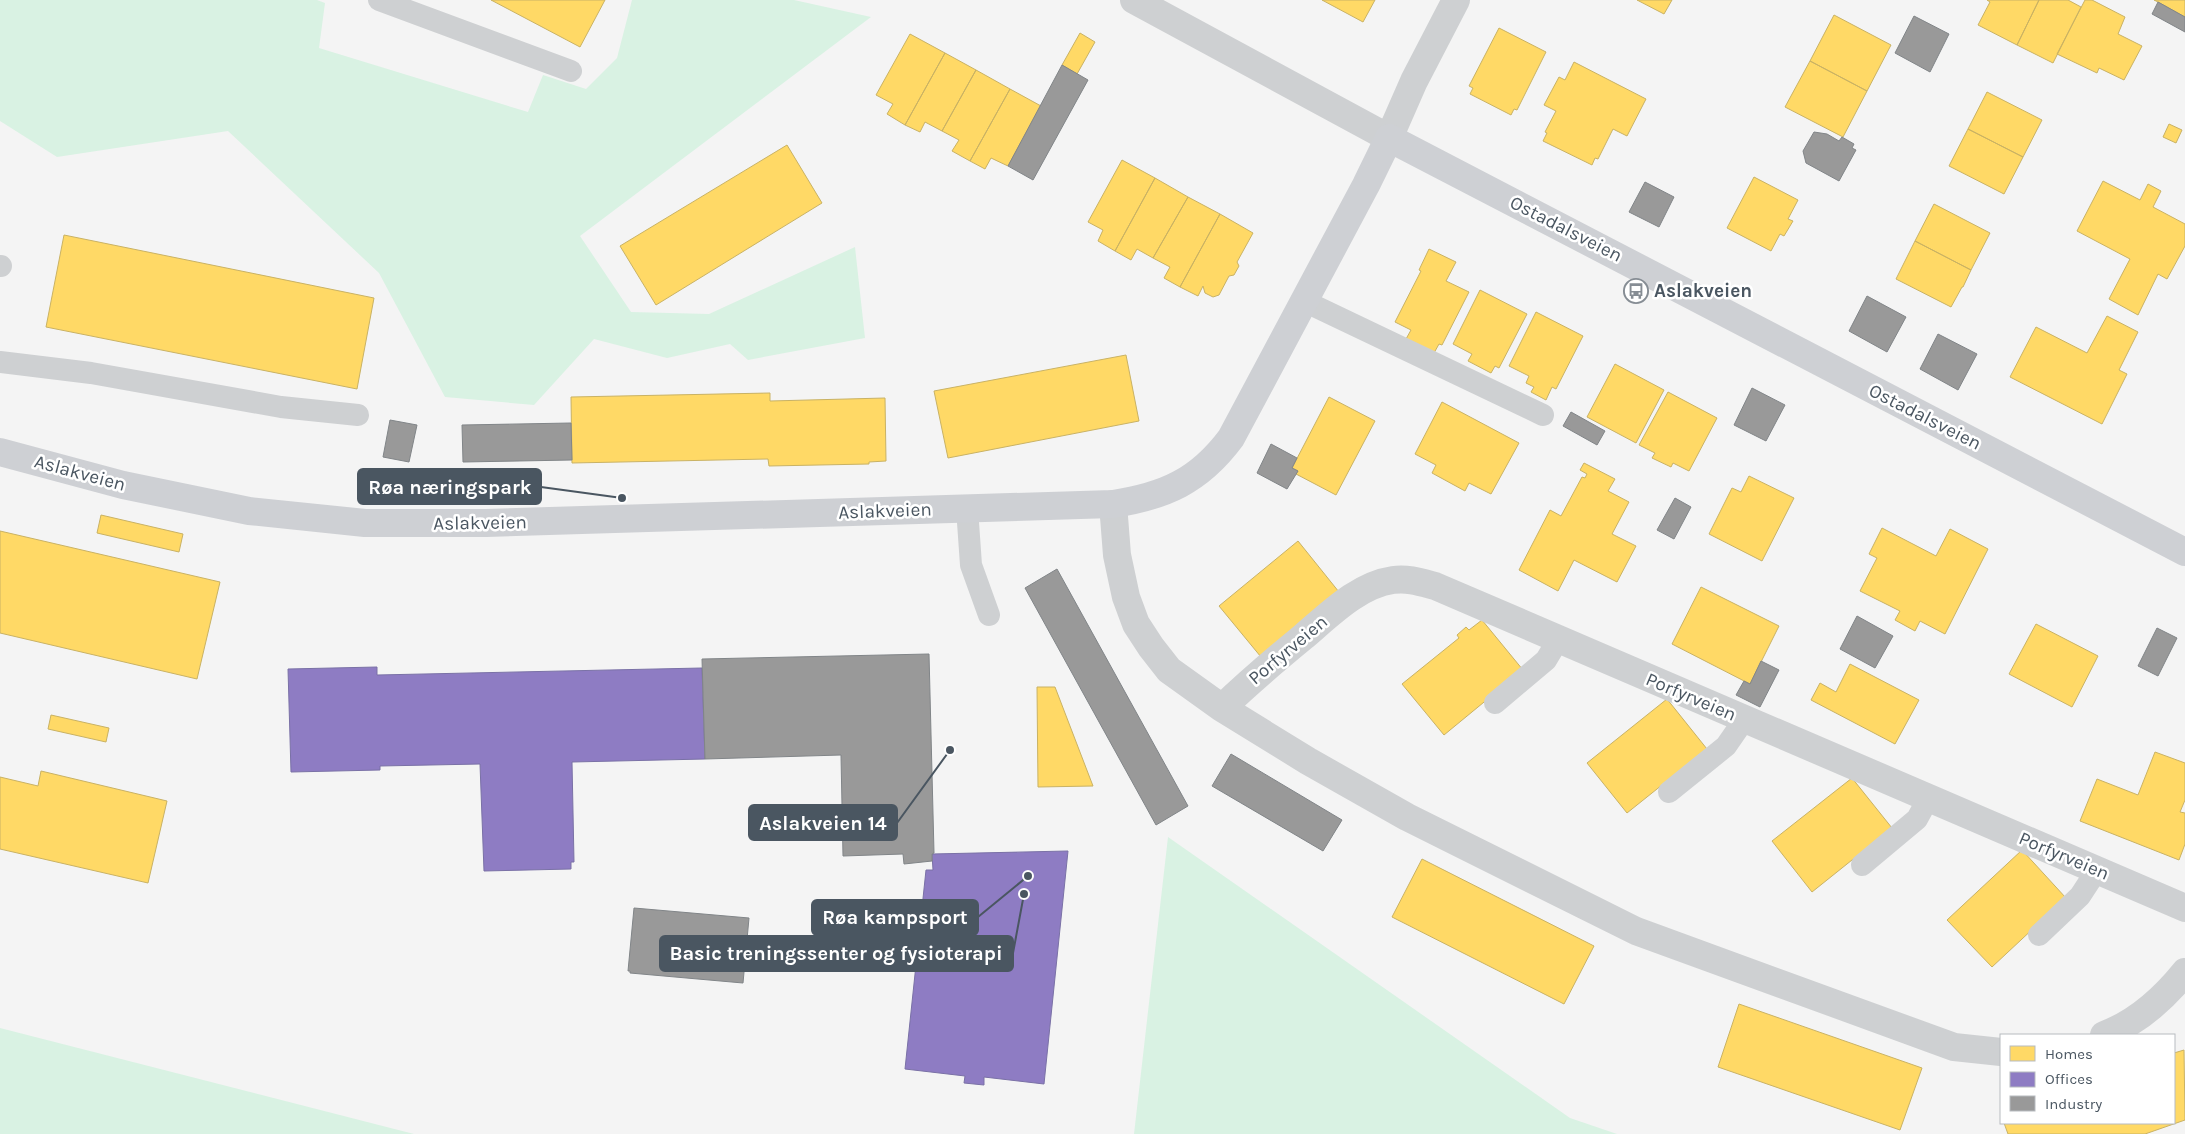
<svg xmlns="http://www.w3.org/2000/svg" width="2185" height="1134" viewBox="0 0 2185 1134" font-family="Karla,sans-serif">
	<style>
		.green { fill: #d9f2e3 }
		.homes { fill: #ffd966; stroke: #c9b264 }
		.offices { fill: #8e7cc3; stroke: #7a71a6 }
		.industry { fill: #999; stroke: #818588 }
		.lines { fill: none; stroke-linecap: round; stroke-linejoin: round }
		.lane { stroke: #ced0d2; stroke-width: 22 }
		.street { stroke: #ced0d2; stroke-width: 28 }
		.secondary { stroke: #ced0d4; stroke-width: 28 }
		.labels { text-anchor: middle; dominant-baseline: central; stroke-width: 5; stroke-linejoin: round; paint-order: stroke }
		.street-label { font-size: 19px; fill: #4a5661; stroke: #fff }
		.poi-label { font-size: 19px; font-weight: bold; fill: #4a5661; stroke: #fff; text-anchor: start }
		.leader { fill: none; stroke: #4a5661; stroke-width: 2 }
		.callout-dot { fill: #4a5661; stroke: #fff; stroke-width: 2 }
		.callout { fill: #4a5661; stroke: #4a5661; stroke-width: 2 }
		.callout-label { font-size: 20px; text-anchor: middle; font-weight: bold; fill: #fff }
	</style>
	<rect width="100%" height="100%" fill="#f4f4f4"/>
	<path class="green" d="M0,0H317L325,3L319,48L528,112L543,75L586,89L617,58L632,0H794L871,17L580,236L631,312L709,314L855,247L865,338L748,360L730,344L667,358L594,339L534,405L445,397L379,273L228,131L57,157L0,121Z
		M1168,837L1570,1118L1617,1134H1134Z
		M0,1028L414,1134H0Z"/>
	<path class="homes" d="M491,0H605L580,47Z
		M1322,0H1375L1363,22Z
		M1637,0H1672L1664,14Z
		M1987,0H2039L2017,45L1978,25L1990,2Z
		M2039,0H2068L2081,7L2053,63L2017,45Z
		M2085,0H2092L2125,17L2118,34L2142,46L2124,80L2099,68L2097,73L2057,54Z
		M2154,0H2185V17L2158,2Z
		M1834,15L1891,45L1867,91L1810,61Z
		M1499,28L1546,52L1517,110L1514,109L1511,115L1470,94L1473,88L1469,86Z
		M1080,33L1095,42L1077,74L1062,65Z
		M910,34L945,53L905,125L887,114L893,104L876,95Z
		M945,53L976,70L942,131L925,122L920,132L905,125Z
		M1810,61L1867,91L1843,137L1785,107Z
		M1574,62L1646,99L1627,136L1613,129L1598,159L1595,158L1592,165L1543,141L1547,133L1545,132L1556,111L1544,105L1559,77L1565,80Z
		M976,70L1010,89L970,161L952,151L959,140L942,131Z
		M1010,89L1041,106L1008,166L991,158L985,169L970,161Z
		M1987,92L2042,120L2023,157L1968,129Z
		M2169,124L2182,130L2176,143L2163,137Z
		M1968,129L2023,157L2004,194L1949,166Z
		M787,145L822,203L656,305L620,246Z
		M1122,160L1155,178L1115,251L1098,241L1103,230L1088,222Z
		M1754,177L1798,200L1788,219L1793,221L1784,236L1780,234L1771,251L1727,228Z
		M1155,178L1188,197L1153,258L1137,249L1131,260L1115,251Z
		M2103,181L2140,200L2148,184L2161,191L2153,207L2185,224V246L2167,279L2158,274L2138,315L2109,299L2130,259L2077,231Z
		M1188,197L1220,214L1180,287L1164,278L1170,267L1153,258Z
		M1934,204L1990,233L1971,270L1915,241Z
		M1220,214L1253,233L1237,262L1239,266L1234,275L1229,276L1219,295L1213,297L1205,293L1203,286L1198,296L1180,287Z
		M64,235L374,298L357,389L46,327Z
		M1915,241L1971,270L1963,287H1962L1951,307L1896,279Z
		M1429,249L1456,262L1446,281L1469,292L1442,345L1439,344L1434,353L1406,339L1411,330L1395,322L1421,271L1419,270Z
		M1480,290L1527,314L1499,368L1495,366L1491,373L1468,361L1472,354L1453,344Z
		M1536,312L1583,336L1556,389L1552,387L1546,400L1531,392L1534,387L1526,383L1529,376L1509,366Z
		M2107,316L2138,332L2119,370L2127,374L2102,424L2010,377L2036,327L2087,353Z
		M1126,355L1139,421L948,458L934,391Z
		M1615,364L1664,390L1636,443L1587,417Z
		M1668,392L1717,418L1689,471L1673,463L1671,467L1652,458L1655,453L1639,445Z
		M770,393V401L885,398L886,461L869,462V464L769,466L768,459L572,463L571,397Z
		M1329,397L1375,421L1336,495L1296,474L1298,471L1292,468Z
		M1442,402L1519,443L1491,494L1469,483L1465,491L1432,473L1436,465L1415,454Z
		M1584,463L1615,479L1608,491L1629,502L1612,534L1636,546L1617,582L1574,560L1558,591L1519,570L1550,510L1561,516L1582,477L1585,478L1587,474L1580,470Z
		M1749,476L1794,498L1762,561L1709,534L1732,488L1741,492Z
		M101,515L183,534L179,552L97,533Z
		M1882,528L1936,556L1950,529L1988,549L1945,634L1920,621L1915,631L1895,620L1900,611L1860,591L1877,558L1869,554Z
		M0,531L220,582L197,679L0,633Z
		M1298,541L1339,592L1261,657L1219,606Z
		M1701,587L1779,626L1750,684L1672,644Z
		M1482,620L1523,670L1444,735L1402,684L1459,638L1457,635L1466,627L1469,630Z
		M2036,624L2098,656L2072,707L2009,674Z
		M1850,664L1919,700L1895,744L1811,700L1820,683L1836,692Z
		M1037,687H1055L1093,786L1038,787Z
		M1667,699L1707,749L1627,813L1587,763Z
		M51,715L109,728L106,742L48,729Z
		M2155,752L2185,763V800L2180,812L2185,813V844L2179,860L2080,821L2097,779L2138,795Z
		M41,771L167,801L148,883L0,849V777L38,786Z
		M1852,778L1892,828L1812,892L1772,841Z
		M2022,850L2066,898L1992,967L1947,920Z
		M1422,859L1594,946L1564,1004L1392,917Z
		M1739,1004L1922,1068L1900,1130L1718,1067Z
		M2184,1050L2185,1120L2145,1134H2008L2004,1123H2174V1053Z"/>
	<path class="offices" d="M377,667V675L702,668L705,759L572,762L574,862H571V869L484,871L480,764L380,766V770L291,772L288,669Z
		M1068,851L1044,1084L984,1077V1085L964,1083L965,1076L905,1069L926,870H933L932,854Z"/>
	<path class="industry" d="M2158,2L2185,17V32L2152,14Z
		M1914,16L1949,34L1930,72L1895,53Z
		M1062,65L1088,80L1033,180L1008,166Z
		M1814,132L1827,134L1839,141L1842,137L1854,144L1852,148L1856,150L1839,181L1806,163L1803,151Z
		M1645,182L1674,197L1659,227L1629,212Z
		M1867,296L1906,317L1887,352L1849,331Z
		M1938,334L1977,354L1958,390L1920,369Z
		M1752,388L1785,405L1766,441L1734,425Z
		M1571,412L1605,431L1597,445L1563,426Z
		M390,420L417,425L409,462L383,457Z
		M571,423L572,460L463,462L462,425Z
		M1271,444L1297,458L1292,468L1298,471L1287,489L1257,473Z
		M1675,498L1691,507L1674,539L1657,530Z
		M1057,569L1188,806L1156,825L1025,588Z
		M1857,616L1893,636L1875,668L1840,649Z
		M2157,628L2177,638L2158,676L2138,666Z
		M929,654L934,853L932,854V861L904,864L903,854L843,856L841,755L705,759L702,659Z
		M1761,661L1779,670L1760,707L1736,695L1744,681L1750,684Z
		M1231,754L1342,820L1323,851L1212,786Z
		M634,908L749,918L743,983L630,973V971H628Z"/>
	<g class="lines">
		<path class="lane" d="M379,0L571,71
			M0,266H1
			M1304,301L1543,415
			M0,362L91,373L281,407L358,415
			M967,508L971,565L989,615
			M1495,703L1546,660L1558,640
			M1669,792L1726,746L1744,720
			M1862,865L1917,819L1929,797
			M2039,935L2080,896L2097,870"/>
		<path class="street" d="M1134,0L1389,138L1414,81L1456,0
			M1113,504L1117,555L1126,597L1136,624L1151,647L1169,670L1222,708L1308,761L1407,817L1636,931L1954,1047L2001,1052
			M1222,708C1248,683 1275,660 1303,637C1329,615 1358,585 1393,580C1408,578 1420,582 1435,586L2185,908
			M2104,1035C2136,1023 2164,998 2185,972"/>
		<path class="secondary" d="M0,452L123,485L249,511L365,523H486L1113,504C1165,496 1199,481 1231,438L1366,185L1389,138L2185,552"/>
	</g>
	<defs>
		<symbol id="bus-ring" viewBox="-11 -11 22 22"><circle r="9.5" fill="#fff" stroke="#868d94" stroke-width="1.5"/><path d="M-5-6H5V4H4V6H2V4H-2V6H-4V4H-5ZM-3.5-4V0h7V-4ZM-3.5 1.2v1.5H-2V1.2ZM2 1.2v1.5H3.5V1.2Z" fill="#868d94"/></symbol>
	</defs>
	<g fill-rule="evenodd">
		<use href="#bus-ring" x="1622" y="277" width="28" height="28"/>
	</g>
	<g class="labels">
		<g class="street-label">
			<text transform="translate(1566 229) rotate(27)">Ostadalsveien</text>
			<text transform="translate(1925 417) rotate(27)">Ostadalsveien</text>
			<text transform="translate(80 473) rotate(15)">Aslakveien</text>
			<text transform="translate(885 511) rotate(-2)">Aslakveien</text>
			<text transform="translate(480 523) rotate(-1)">Aslakveien</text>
			<text transform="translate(1288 650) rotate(-40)">Porfyrveien</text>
			<text transform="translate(1691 697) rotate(23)">Porfyrveien</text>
			<text transform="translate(2064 856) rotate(23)">Porfyrveien</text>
		</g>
		<g class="poi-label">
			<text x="1654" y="291">Aslakveien</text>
		</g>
	</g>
	<path class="leader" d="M622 498L541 487M950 750L897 823M1028 876L978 917M1024 894L1013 953"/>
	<g class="callout-dot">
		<circle cx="622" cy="498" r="5"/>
		<circle cx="950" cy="750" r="5"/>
		<circle cx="1028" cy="876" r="5"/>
		<circle cx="1024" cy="894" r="5"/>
	</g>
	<g class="callout">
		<rect x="358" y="469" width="183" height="35" rx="5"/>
		<rect x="749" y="805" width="148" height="35" rx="5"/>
		<rect x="812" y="900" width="166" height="35" rx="5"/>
		<rect x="660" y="936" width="353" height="35" rx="5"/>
	</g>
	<g class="callout-label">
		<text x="450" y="494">Røa næringspark</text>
		<text x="823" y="830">Aslakveien 14</text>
		<text x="895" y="924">Røa kampsport</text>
		<text x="836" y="960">Basic treningssenter og fysioterapi</text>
	</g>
	<rect x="2000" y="1034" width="175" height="90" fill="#ffffff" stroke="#b7bbc0"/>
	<rect x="2010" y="1046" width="25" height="15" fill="#ffd966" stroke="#b7bbc0"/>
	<text x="2045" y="1059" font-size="15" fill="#4a5661">Homes</text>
	<rect x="2010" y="1072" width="25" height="15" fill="#8e7cc3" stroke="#b7bbc0"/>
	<text x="2045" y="1084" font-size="15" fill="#4a5661">Offices</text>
	<rect x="2010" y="1096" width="25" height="15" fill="#999999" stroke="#b7bbc0"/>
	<text x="2045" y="1109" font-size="15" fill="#4a5661">Industry</text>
</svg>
